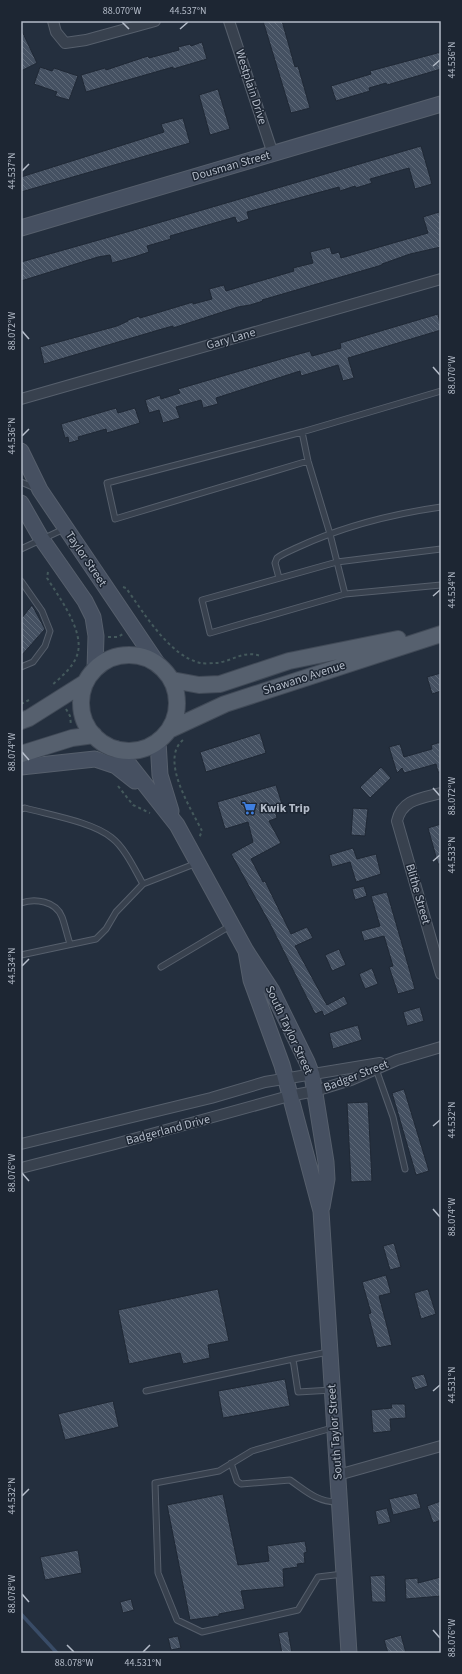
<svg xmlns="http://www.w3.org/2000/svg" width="462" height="1674" viewBox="0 0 462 1674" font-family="'Source Sans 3',sans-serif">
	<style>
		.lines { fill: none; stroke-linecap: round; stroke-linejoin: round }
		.stream { stroke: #394c67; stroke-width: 3.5 }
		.building { fill: url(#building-back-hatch); stroke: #1f2835 }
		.lane-casing { stroke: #565f6c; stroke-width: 7 }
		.street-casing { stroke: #565f6c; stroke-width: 12 }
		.secondary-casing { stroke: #565f6c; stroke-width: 17 }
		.primary-casing { stroke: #414a57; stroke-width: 18 }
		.path { stroke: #44595c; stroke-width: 2; stroke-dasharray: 3 3; stroke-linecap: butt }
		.lane { stroke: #38414e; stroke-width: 5 }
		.street { stroke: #38414e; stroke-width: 10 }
		.secondary { stroke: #465061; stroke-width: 15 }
		.primary { stroke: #56606e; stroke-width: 16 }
		.ticks { fill: none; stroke: #b4bcc9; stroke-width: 1.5 }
		.labels { text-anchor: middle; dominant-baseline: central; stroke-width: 3; stroke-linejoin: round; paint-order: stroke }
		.street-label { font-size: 12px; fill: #b4bcc9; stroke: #1d2633 }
		.poi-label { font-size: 12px; font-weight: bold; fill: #b4bcc9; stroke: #1d2633; text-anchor: start }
		.neatline { fill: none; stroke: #b4bcc9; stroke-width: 1.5 }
		.ticks-label { font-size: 10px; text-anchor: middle; fill: #b4bcc9 }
	</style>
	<defs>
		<pattern id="building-back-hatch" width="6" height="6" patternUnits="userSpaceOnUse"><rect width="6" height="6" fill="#455162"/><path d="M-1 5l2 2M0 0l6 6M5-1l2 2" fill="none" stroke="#5d6877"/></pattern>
	</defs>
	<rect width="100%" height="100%" fill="#242f3e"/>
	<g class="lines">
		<path class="stream" d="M21,1614L57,1653"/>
	</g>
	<path class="building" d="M263,21H282L295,67L298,66L310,108L291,113Z
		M21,29L37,63L21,71Z
		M202,42L207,59L173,69V67L86,92L81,75L105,68L106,70L148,56L149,58L179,50L178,47L190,44L191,46Z
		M441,52V69L387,85L386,83L369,88L370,91L336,101L331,86L371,74L370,71Z
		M40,67L52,71L54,68L78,76L69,100L55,96L57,92L34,84Z
		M218,89L230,129L210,135L199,95Z
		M183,118L190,143L21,192V177L164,132L161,124Z
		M421,146L432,184L415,189L409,168L370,179L372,183L356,188L355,186L340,191L339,187L247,212L249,219L237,223L235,217L170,236L171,239L147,246L149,252L134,257L112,263L110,255L98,257L21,281V262L127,232Z
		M439,212L441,219V247L410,254L382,264V265L262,300L263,301L250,305L238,307L173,328V326L162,329L44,364L40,347L117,326L128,321V320L139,316L140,318L193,302V304L212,299L209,289L224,285L226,291L294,271L293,268L313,263L310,252L330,247L332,254L339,252L341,258L428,233L423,217Z
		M438,314L441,330L348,358L354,378L343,381L338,365L301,376L300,371L216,398L218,404L203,408L201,400L176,407L180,418L163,423L159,410L149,413L145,400L160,395L161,399L180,393L178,389L288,357L310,351L312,356L341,348L340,343Z
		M116,408L118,413L135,408L140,423L107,433L106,429L78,437L79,440L69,443L68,437L65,438L61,424Z
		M32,605L45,629L21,656V619Z
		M441,673V691L432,694L427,677Z
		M260,733L266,753L206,772L200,752Z
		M441,742V772H438L436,764L404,773L402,768L397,773L389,747L400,744L404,757L432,749L431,745Z
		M381,767L391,778L370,798L360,787Z
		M276,785L282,804L274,806L277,818L269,821L281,843L251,859L263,882L265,881L291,934L307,927L313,938L295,946L327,1005L344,996L348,1004L324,1016L322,1011L315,1014L270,924L231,854L253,842L248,822L225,829L217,802Z
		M353,808L368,809L365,836L351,835Z
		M441,824V864H438L428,828Z
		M353,848L357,859L376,854L381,874L356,882L350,862L332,867L329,855Z
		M364,886L367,896L355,900L352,889Z
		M387,892L415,989L398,994L389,967L393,966L384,936L364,941L361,931L380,926L371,896Z
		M339,949L346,965L332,971L325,955Z
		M372,968L378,984L365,989L359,974Z
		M420,1007L424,1021L407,1026L403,1012Z
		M358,1025L362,1040L333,1049L329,1033Z
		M404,1089L429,1171L416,1175L392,1093Z
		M368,1102L372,1181L351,1182L347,1103Z
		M394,1243L401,1267L390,1270L383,1246Z
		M386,1275L391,1293L379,1296L392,1345L377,1348L368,1314L371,1313L362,1282Z
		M218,1289L229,1341L208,1345L210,1358L183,1364L180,1353L129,1364L118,1310Z
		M428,1289L436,1314L421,1319L414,1293Z
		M424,1374L428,1386L415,1390L411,1377Z
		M285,1379L290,1406L223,1418L218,1391Z
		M113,1401L119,1427L65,1440L58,1414Z
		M391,1404H405L406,1418L390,1419L391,1431L373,1433L371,1410L392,1408Z
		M417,1493L421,1508L393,1515L389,1499Z
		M223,1494L238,1565L269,1561L267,1546L305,1541L307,1552L304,1553L305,1563L297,1564L298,1567L283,1569L284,1587L241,1591L245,1609L219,1614V1616L190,1620L167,1505Z
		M441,1501V1520L433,1523L427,1506Z
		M387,1508L391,1522L378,1525L375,1511Z
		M78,1550L82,1573L45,1580L40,1557Z
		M385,1575L386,1602H372L370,1576Z
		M441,1577V1596L406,1599L405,1579L418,1578V1583Z
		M131,1599L134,1610L123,1613L120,1602Z
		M288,1631L292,1653H282L278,1633Z
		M401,1635L406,1653H388L384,1640Z
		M178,1636L181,1648L171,1650L168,1638Z"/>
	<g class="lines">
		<defs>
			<path id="lane" d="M302,432L441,391
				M308,461L115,519L107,483L302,432L308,461L330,534L345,594L441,585
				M21,482L35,488
				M21,549L64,529
				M279,578L275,563L277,558C282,554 290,551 296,548C341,527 392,514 441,507
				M21,581L42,611L50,631L45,646L33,662L21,667
				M345,594L210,633L202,600L337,562L441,549
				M21,809L25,808C50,815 93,822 112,838C125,848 135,870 143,884
				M21,903C35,898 56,901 62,917C65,925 67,935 70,944
				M21,955L96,939L106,929L116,912L143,884L197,863
				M161,967L230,926
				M376,1069L393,1117L405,1169
				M328,1352L293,1359L298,1392L332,1390
				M146,1391L293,1359
				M332,1428L252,1451L219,1471L155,1483L158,1573L177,1620L202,1632L298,1610L318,1577L343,1574
				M231,1463L237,1481L241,1484L290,1480C306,1491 317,1502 337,1502"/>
			<path id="street" d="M53,21L56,32L65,43L86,40L155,21
				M229,21L273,154
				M21,399L441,279
				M441,793C422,798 402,799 397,821L441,974
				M21,1144L211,1098L265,1082L380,1063
				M21,1168L115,1144L289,1096L315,1091L351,1080L397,1060L441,1047
				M338,1475L441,1446"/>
			<path id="secondary" d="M21,228L441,104
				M21,451L40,490L157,663
				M21,503L41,538L85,601L93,617L96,636L95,669
				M158,741L160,775L171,811
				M117,749L177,825L246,951L272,991L307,1062L312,1075L326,1162L327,1179L322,1207
				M21,767L95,759L116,766L135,781
				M246,951L251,980L282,1065L321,1211L349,1653"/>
			<path id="primary" d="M81 703a48 48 0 1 1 96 0a48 48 0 1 1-96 0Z
				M172,680L199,685L220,684L289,661L398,639
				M21,721L29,718L86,682
				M169,730L225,704L441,634
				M21,754L72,738L94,735"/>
		</defs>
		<use href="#lane" class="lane-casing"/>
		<use href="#street" class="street-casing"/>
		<use href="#secondary" class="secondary-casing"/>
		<use href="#primary" class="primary-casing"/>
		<path class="path" d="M48,572L47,578C59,597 83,629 78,652C75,666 61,677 51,686
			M123,587L126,588C144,613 170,657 201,663C205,664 212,663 216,663C234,661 242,650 261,656
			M108,637H118L123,634
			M21,704L29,700
			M66,709L70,716L71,725
			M183,740C159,760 192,810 202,831L199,838
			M118,786L133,805L150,813"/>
		<use href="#lane" class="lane"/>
		<use href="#street" class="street"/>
		<use href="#secondary" class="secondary"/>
		<use href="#primary" class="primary"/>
	</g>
	<path class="ticks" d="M122,22L129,29M180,29L188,22M433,66L440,60M22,171L29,164M22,331L29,339M433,367L440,375M22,436L29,429M433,596L440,590M22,752L29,760M433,788L440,796M433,861L440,855M22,966L29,959M433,1126L440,1120M22,1173L29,1181M433,1209L440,1217M433,1391L440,1385M22,1496L29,1489M22,1594L29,1602M433,1630L440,1638M67,1645L74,1652M143,1652L150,1645"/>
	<defs>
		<symbol id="supermarket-bare" viewBox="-9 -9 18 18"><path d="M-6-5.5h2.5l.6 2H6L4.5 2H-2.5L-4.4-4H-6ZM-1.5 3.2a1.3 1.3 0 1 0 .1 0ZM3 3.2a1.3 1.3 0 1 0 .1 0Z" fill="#3f7fe0" stroke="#1d2633" stroke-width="2.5" paint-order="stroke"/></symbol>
	</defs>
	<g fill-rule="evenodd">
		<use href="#supermarket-bare" x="239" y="798" width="20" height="20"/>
	</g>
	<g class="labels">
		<g class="street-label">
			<text transform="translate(251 87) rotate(72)">Westplain Drive</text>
			<text transform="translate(231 166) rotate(-16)">Dousman Street</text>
			<text transform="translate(231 339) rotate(-16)">Gary Lane</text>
			<text transform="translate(86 559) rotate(56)">Taylor Street</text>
			<text transform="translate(304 678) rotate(-18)">Shawano Avenue</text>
			<text transform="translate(418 894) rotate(74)">Blithe Street</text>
			<text transform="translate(289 1030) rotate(65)">South Taylor Street</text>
			<text transform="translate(356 1076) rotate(-21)">Badger Street</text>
			<text transform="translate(168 1130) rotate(-15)">Badgerland Drive</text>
			<text transform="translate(335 1432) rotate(-94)">South Taylor Street</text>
		</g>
		<g class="poi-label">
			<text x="260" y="808">Kwik Trip</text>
		</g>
	</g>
	<rect width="462" height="1674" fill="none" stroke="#1d2633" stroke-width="44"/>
	<rect x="22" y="22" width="418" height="1630" class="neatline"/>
	<g class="ticks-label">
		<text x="122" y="14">88.070°W</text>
		<text x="188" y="14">44.537°N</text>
		<text transform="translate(451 60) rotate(-90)" y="4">44.536°N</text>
		<text transform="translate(11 171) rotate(-90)" y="4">44.537°N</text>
		<text transform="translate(11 331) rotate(-90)" y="4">88.072°W</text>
		<text transform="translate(451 375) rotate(-90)" y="4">88.070°W</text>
		<text transform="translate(11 436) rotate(-90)" y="4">44.536°N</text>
		<text transform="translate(451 590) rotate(-90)" y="4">44.534°N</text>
		<text transform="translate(11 752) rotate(-90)" y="4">88.074°W</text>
		<text transform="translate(451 796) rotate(-90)" y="4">88.072°W</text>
		<text transform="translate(451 855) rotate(-90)" y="4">44.533°N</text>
		<text transform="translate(11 966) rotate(-90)" y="4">44.534°N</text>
		<text transform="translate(451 1120) rotate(-90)" y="4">44.532°N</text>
		<text transform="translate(11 1173) rotate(-90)" y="4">88.076°W</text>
		<text transform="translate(451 1217) rotate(-90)" y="4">88.074°W</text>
		<text transform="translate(451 1385) rotate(-90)" y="4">44.531°N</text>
		<text transform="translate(11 1496) rotate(-90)" y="4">44.532°N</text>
		<text transform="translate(11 1594) rotate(-90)" y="4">88.078°W</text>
		<text transform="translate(451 1638) rotate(-90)" y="4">88.076°W</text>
		<text x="74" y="1666">88.078°W</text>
		<text x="143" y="1666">44.531°N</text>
	</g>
</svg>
